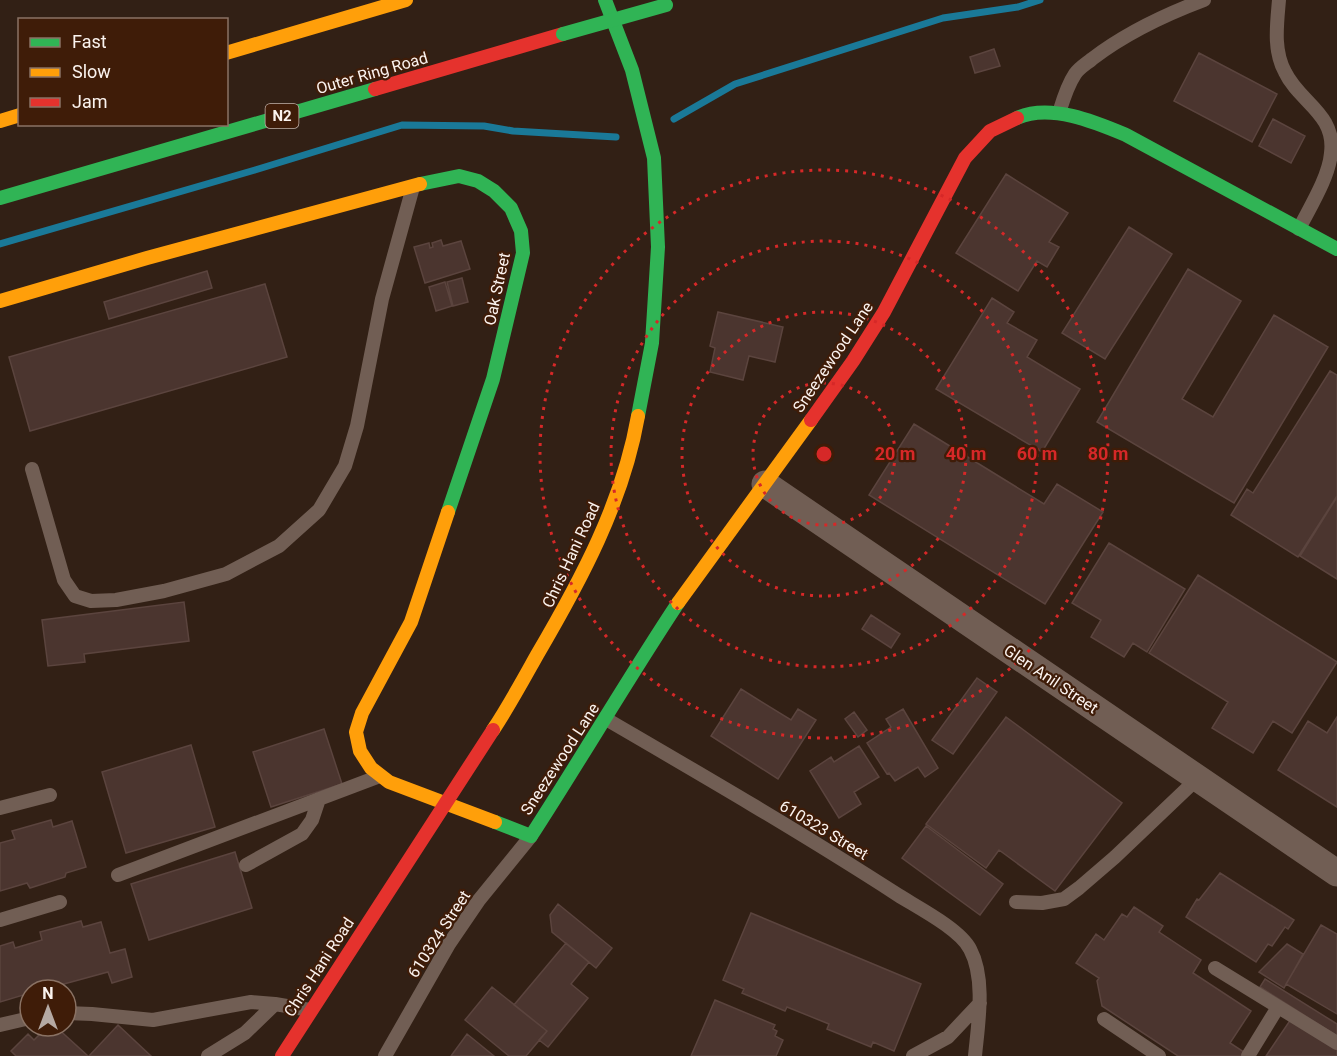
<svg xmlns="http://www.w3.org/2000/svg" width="1337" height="1056" viewBox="0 0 1337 1056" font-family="Roboto,sans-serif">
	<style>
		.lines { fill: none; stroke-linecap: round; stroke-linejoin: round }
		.stream { stroke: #1a7998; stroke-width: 7 }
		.building { fill: #4b352f; stroke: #5b443e; stroke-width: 1.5 }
		.lane { stroke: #715e54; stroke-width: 14 }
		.street { stroke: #715e54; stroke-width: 27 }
		.fast { stroke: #30b455; stroke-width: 14 }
		.slow { stroke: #ff9f0a; stroke-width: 14 }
		.jam { stroke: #e5322d; stroke-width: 14 }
		.fast-bridge { stroke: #30b455; stroke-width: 14 }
		.ring { fill: none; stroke: #d62828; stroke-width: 3; stroke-dasharray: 3 6 }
		.labels { text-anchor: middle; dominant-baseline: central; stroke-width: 4.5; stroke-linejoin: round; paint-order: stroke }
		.shield { fill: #3f1c08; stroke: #c3b2aa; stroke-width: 1.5 }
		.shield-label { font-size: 15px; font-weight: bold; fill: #fbf3ef }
		.street-label { font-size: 16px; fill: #fbf3ef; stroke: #3f1c08 }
		.centre { fill: #d62828; stroke: #3f1c08; stroke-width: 3 }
		.ring-label { font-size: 18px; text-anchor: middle; font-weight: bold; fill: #d62828; stroke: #3f1c08; stroke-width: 4.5; stroke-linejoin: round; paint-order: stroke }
	</style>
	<rect width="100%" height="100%" fill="#322015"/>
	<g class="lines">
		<path class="stream" d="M674,119L735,84L943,18L1018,7L1040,0
			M0,244L255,170L402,125L484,126L513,131L616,137"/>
	</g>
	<path class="building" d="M994,49L1000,66L975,73L970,57Z
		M1199,53L1277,94L1252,142L1174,101Z
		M1273,119L1305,136L1291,163L1259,146Z
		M1006,174L1068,213L1049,242L1059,247L1047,267L1037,261L1018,291L956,253Z
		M1129,227L1172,254L1105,359L1062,333Z
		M441,240L443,246L461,241L470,269L425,283L414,247L429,243L430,248L433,247L432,243Z
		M1188,269L1241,301L1182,399L1213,417L1274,315L1328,347L1234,503L1097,422Z
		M207,271L212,288L109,319L104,302Z
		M462,278L468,302L453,306L447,282Z
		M445,282L452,306L436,311L429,287Z
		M265,284L287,357L30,431L9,357Z
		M992,298L1014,312L1007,323L1037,340L1027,357L1080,389L1042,452L936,389Z
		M718,312L783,327L775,362L749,356L743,380L710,372L715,348L710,346Z
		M1330,371L1337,375V496L1298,557L1231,515L1247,489L1253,493Z
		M914,424L1044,504L1057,484L1103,512L1045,604L869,495Z
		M1337,497V579L1300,556Z
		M1109,543L1185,589L1147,652L1133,643L1124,657L1091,637L1101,620L1072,603Z
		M1198,575L1337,662L1292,733L1273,721L1253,753L1212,728L1228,702L1149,653Z
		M184,602L189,641L84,654L85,662L48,666L42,620Z
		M871,615L900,634L891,648L862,629Z
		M977,678L997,692L953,754L932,740Z
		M741,689L791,720L798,709L816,720L778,779L711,736Z
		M903,709L938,768L925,777L918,767L895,781L889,773L887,774L867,743L891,727L886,719Z
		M854,712L867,730L858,737L845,719Z
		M1006,717L1122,803L1055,891L999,850L986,868L926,824Z
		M1337,717V807L1278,770L1308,721L1327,733Z
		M324,729L342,784L271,807L253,752Z
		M191,745L215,827L126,853L102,772Z
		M859,746L879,777L854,792L861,804L839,818L810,771L831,757L834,762Z
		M51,820L53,827L72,821L86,867L66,873L65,877L30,888L27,883L0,891V843L15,839L12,831Z
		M926,826L1003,884L980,915L902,858Z
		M235,852L252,908L149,940L131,884Z
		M1220,873L1294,920L1288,929L1285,927L1272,946L1268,944L1256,962L1186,917L1197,899L1199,900Z
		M558,904L612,948L596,968L552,932L550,915Z
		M1134,907L1163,926L1159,932L1201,960L1193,973L1251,1011L1230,1043L1250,1056H1178L1102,1006L1097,981L1099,978L1076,963L1096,934L1104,940L1122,914L1127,917Z
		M751,913L921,984L894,1051L873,1042L871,1047L827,1029L829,1024L787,1007L785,1011L742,993L744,989L723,980Z
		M81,921L83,927L101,922L110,953L125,949L132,977L112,983L108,972L42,990H30V993L0,1002V946L13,942L15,948L42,940L40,932Z
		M1321,925L1337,934V1014L1286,984Z
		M566,943L589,962L571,984L588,998L548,1047L539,1040L547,1031L514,1005Z
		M1287,944L1303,954L1284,988L1259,972Z
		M1265,979L1337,1024V1036L1260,987Z
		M492,987L547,1031L526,1056H509L465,1020Z
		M715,1000L775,1025L773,1029L777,1031L775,1036L783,1040L776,1056H691Z
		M1291,1019L1337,1049V1056H1266Z
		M118,1025L151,1056H89Z
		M48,1026H55L88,1056H16L11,1051L28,1034L34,1040Z
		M467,1034L494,1056H451Z"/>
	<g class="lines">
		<path class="lane" d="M1279,0C1277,24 1273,50 1285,72C1299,102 1336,114 1331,153C1329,177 1310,207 1299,229
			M1059,113C1063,100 1067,86 1075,74C1079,68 1086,64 1092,59C1126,33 1164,15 1204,0
			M32,469L64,580L75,596L91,601L116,600L164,591L226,574L279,546L319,510L345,466L357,426L382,299L413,187
			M606,719C704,776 802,833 898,895C917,907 960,929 970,949C986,979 978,1024 975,1056
			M0,808L50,795
			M246,865L302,834L312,820L319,799
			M118,875L380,776
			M1016,902L1042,903L1064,899L1079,888L1115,857L1198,778
			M0,920L60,902
			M1215,968L1337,1043
			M66,1013L92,1014L153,1020L251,1002L275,1004L310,1010
			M1104,1019L1159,1056
			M0,1025L30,1018
			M208,1056L245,1033L275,1004
			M385,1056L449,944L479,900L531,836
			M913,1056L948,1037L980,1003
			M1248,1056L1278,1007"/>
		<path class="street" d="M765,484L1337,873"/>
		<path class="fast" d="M605,0L632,70L654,158L658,247L652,343L638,416
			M1017,118C1050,103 1095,122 1126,135L1337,249
			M420,184L459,176L478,181L494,191L511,208L521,231L523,253L493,379L448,512
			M0,198L375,89
			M495,822L531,836C581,759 627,680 678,603"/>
		<path class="slow" d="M226,53L406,0
			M0,121L20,115
			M0,301L147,258L420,184
			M448,512L411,622L362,713L356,732L360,751L371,768L389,782L495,822
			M678,603L811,420
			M493,730C509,706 523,680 537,655C581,580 623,502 638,416"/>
		<path class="jam" d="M375,89L563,34
			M811,420L853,361L884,312L965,158L990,131L1017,118
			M282,1056L493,730"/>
		<path class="fast-bridge" d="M563,34L666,5"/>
	</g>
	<g class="ring">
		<circle cx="824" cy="454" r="71"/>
		<circle cx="824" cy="454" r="142"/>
		<circle cx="824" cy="454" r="213"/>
		<circle cx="824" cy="454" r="284"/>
	</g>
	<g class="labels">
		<rect class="shield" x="265.5" y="104" width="33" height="24" rx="4.5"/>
		<g class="shield-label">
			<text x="282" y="116">N2</text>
		</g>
		<g class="street-label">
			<text transform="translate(372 73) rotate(-16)">Outer Ring Road</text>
			<text transform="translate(497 289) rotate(-78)">Oak Street</text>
			<text transform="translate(833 357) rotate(-56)">Sneezewood Lane</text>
			<text transform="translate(571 555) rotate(-65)">Chris Hani Road</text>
			<text transform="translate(1051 679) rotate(34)">Glen Anil Street</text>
			<text transform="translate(560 759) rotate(-57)">Sneezewood Lane</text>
			<text transform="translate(824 830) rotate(31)">610323 Street</text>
			<text transform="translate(439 934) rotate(-57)">610324 Street</text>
			<text transform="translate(319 967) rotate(-57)">Chris Hani Road</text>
		</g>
	</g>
	<circle cx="824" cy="454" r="9" class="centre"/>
	<g class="ring-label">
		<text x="895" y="460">20 m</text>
		<text x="966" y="460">40 m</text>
		<text x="1037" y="460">60 m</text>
		<text x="1108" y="460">80 m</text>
	</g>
	<rect x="18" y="18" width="210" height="108" fill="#3f1c08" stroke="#8a7264" stroke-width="1.5"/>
	<rect x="30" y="38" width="30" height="9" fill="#30b455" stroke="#8a7264" stroke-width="1.5"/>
	<text x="72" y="48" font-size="18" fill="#fbf3ef">Fast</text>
	<rect x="30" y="68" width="30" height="9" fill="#ff9f0a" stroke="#8a7264" stroke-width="1.5"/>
	<text x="72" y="78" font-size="18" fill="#fbf3ef">Slow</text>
	<rect x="30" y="98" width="30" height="9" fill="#e5322d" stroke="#8a7264" stroke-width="1.5"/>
	<text x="72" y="108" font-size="18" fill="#fbf3ef">Jam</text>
	<g transform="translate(48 1008)"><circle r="28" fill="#3f1c08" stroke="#8a7264" stroke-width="1.5"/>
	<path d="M0-4.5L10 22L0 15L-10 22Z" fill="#b5a9a3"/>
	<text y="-9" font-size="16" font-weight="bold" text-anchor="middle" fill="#fbf3ef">N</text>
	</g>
</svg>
